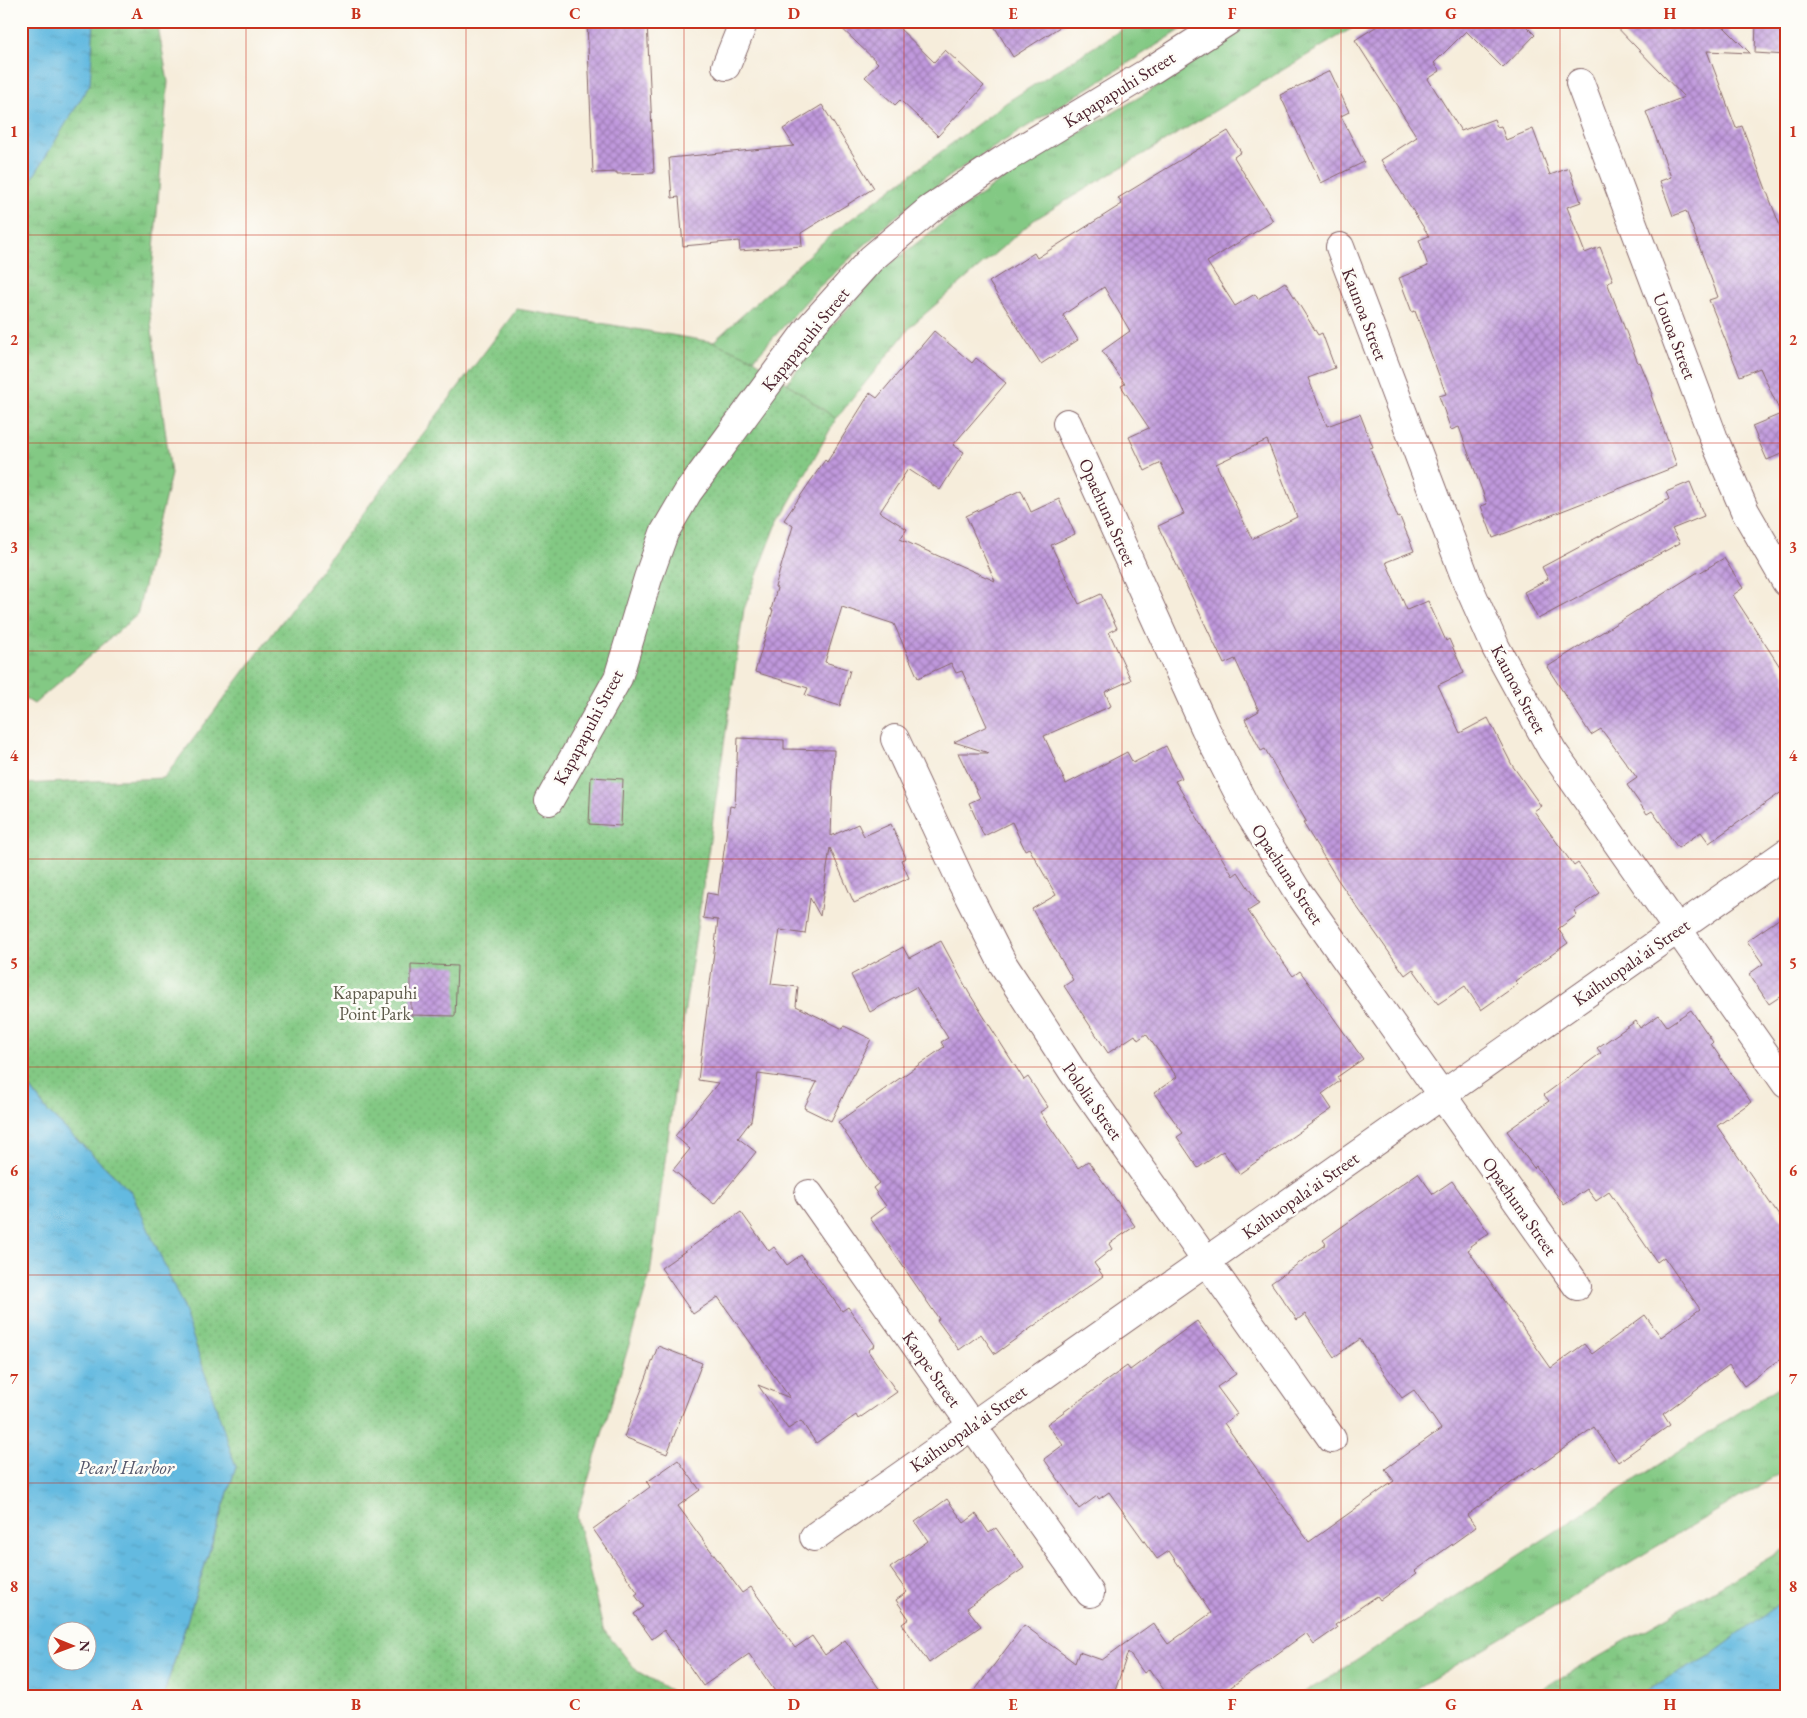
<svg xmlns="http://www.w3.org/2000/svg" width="1807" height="1718" viewBox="0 0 1807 1718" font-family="'EB Garamond',serif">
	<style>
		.grass { fill: url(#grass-tufts); stroke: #667458 }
		.wetland { fill: url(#wetland-marsh); stroke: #667458 }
		.park { fill: url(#park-dots); stroke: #667458 }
		.water { fill: url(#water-ripples); stroke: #566c86; fill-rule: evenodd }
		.building { fill: url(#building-cross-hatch); fill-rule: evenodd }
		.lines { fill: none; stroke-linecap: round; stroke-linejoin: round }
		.minor-casing { stroke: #866769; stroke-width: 30 }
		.minor { stroke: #fff; stroke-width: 28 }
		.grid { fill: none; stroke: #c8321e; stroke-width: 1; stroke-opacity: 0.55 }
		.labels { text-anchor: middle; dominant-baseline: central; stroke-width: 5; stroke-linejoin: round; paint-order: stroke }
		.street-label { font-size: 18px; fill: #4a1f2b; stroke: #fdfcf7 }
		.park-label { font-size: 18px; fill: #5e5a4a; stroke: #fdfcf7 }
		.water-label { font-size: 19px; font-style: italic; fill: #53556a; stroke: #fdfcf7 }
		.neatline { fill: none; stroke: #c8321e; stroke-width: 2 }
		.grid-label { font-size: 16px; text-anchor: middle; font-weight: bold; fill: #c8321e }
	</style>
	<defs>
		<pattern id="grass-tufts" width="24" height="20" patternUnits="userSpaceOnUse" patternTransform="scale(1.25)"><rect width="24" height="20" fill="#83c984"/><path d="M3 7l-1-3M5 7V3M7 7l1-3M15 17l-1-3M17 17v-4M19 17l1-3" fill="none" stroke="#73ac72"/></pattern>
		<pattern id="wetland-marsh" width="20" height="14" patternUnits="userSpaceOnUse" patternTransform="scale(1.25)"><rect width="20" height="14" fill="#83c984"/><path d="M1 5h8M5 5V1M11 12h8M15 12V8" fill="none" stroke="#73ac72"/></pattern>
		<pattern id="park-dots" width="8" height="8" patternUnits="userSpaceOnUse" patternTransform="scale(1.25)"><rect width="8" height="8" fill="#83c984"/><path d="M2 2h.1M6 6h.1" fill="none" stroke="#73ac72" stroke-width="1.8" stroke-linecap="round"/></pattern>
		<pattern id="water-ripples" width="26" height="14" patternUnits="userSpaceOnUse" patternTransform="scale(1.25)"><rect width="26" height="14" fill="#63bae0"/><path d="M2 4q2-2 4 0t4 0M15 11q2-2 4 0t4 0" fill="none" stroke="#579fc0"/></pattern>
		<pattern id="building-cross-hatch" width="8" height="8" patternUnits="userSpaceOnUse" patternTransform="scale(1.25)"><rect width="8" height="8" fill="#c099dd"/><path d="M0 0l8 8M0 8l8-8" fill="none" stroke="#9e7cb3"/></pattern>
	</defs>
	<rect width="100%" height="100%" fill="#fdfcf7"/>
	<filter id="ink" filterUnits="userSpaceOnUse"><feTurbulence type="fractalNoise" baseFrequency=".02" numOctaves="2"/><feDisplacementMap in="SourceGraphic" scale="10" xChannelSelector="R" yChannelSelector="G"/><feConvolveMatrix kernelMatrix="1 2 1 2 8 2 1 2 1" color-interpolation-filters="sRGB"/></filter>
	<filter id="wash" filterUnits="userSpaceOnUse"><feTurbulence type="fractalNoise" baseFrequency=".0096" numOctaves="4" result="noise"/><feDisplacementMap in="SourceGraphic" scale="20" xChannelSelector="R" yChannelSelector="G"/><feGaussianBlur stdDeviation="1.12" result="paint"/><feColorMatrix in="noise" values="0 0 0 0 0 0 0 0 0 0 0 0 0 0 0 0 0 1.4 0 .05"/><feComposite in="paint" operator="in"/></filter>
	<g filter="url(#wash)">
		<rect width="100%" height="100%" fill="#f6eddb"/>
		<path class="grass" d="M1135,21H1195L961,168L894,218L818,288L754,359L713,342L834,232L1007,102Z
			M1255,21H1364L1034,220L912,325L836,419L787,383L828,330L885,268L959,210L1009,175L1158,86Z
			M1786,1382V1470L1402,1697H1296L1331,1677Z"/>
		<path class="wetland" d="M79,21H157L168,82L149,308L171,474L137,615L34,704L21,696V137Z
			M1786,1548V1634L1673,1697H1530L1555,1681Z"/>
		<path class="park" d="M517,309L713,342L754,359L836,419L776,526L744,609L685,1009L650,1275L577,1517L603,1629L637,1671L682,1697H163L236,1467L132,1193L47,1111L21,1075V784L164,778Z"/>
		<path class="water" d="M21,21H94L90,84L21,197Z
			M21,1075L47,1111L132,1193L182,1304L236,1467L163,1697H21ZM58,1630H88V1660H58Z
			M1786,1599V1697H1636L1711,1655Z"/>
		<g id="blocks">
			<path class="building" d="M587,21H647L654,173L617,174V172L593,173Z
				M834,21H892L934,62L945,50L984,86L938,136L900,100L895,105L865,77L878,63Z
				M991,21H1069L1013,57Z
				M1385,21H1521L1535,35L1503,68L1466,31L1434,63L1440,71L1428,79L1461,131L1494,119L1497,127L1501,126L1506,140L1533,129L1550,175L1569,168L1581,202L1567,207L1585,253L1600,247L1613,280L1607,282L1638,363L1640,362L1653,394L1651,395L1677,466L1493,538L1481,506L1487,504L1459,427L1451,430L1439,396L1446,394L1415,311L1412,312L1399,278L1428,266L1419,240L1429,236L1381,160L1417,137L1355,40Z
				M1611,21H1718L1750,53L1707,51L1736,128L1742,126L1786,242V452L1767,460L1752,426L1781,414L1760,368L1740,376L1709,300L1718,297L1686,211L1673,216L1660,181L1671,177L1646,112L1684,97Z
				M1756,21H1786V55L1755,53Z
				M1330,71L1349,112L1341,116L1364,162L1321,183L1280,95Z
				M822,105L874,188L801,233L802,246L740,251L739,241L683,246L679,197L672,198L669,158L794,146L783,129Z
				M1228,131L1241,152L1234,157L1273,221L1207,262L1235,306L1255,294L1258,299L1285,282L1318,335L1322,333L1335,368L1308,378L1327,426L1360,414L1373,447L1370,448L1398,518L1400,517L1414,551L1386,562L1407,610L1428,601L1446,641L1449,639L1464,673L1438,685L1460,733L1488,718L1512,765L1541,806L1534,811L1574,866L1578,863L1600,893L1574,911L1577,915L1558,929L1568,943L1515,981L1518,984L1481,1010L1465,986L1438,1004L1413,969L1405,975L1338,880L1303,823L1306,821L1265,749L1261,751L1245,719L1259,711L1235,659L1224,664L1158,526L1184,514L1161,463L1145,471L1129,437L1149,428L1121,386L1125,384L1102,351L1130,331L1104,287L1063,315L1078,340L1041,364L989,282L1034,253L1037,258L1122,204L1118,198ZM1267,440L1297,517L1252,539L1216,464Z
				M934,331L972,363L976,358L1006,383L953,445L964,452L940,490L908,469L880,512L907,529L900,539L995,581L966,516L1021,490L1031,512L1059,499L1075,534L1051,545L1079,604L1101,594L1117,628L1109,632L1131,680L1105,692L1111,706L1044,736L1066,784L1127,752L1133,763L1166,746L1182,778L1175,781L1233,876L1238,872L1259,904L1248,911L1293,976L1300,971L1363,1059L1337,1077L1340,1081L1322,1094L1332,1109L1239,1174L1223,1151L1198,1168L1177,1137L1183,1133L1154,1093L1177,1077L1146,1034L1138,1040L1135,1035L1108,1053L1064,986L1073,980L1032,909L1056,895L1029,848L1025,850L1012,822L984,836L969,803L980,798L958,753H989L954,742L987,726L962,671L956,673L951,663L918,678L894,624L842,607L825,662L850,670L840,706L805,695L808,688L755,672L773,610H771L777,588L775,587L793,526L784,520L825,460L827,462L870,393L877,398Z
				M1690,482L1704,516L1672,529L1680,543L1538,619L1524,592L1548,579L1542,567L1669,499L1666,492Z
				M1724,558L1743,588L1733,595L1786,676V789L1709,843L1701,832L1678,848L1652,811L1647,814L1627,785L1637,778L1601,729L1591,735L1547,667L1698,572L1699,573Z
				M738,738L784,740V749L834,750L831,836L858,824L864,836L891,824L906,858L901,860L909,878L854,903L830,848L820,916L810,898L805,934L780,930L771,984L798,987L796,1006L843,1029L844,1026L871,1039L831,1121L804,1108L817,1082L758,1074L751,1121L738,1138L756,1152L714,1204L673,1170L690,1149L675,1136L718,1083L698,1080L718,920L703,918L707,893L718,895L730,806L735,807Z
				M591,777L623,779L621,826L589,824Z
				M1786,914V997L1784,994L1769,1004L1749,974L1763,964L1747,941Z
				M941,941L969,993L1024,1080L1028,1077L1048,1107L1040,1112L1078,1168L1088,1161L1135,1226L1109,1244L1112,1249L1094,1263L1103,1276L995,1354L981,1334L959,1350L937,1320L939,1319L870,1218L886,1206L873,1188L879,1183L838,1122L944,1047L941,1042L948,1038L916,987L870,1012L851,975L903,947L909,958Z
				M411,964L457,966L455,1016L411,1015Z
				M1691,1010L1713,1042L1711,1044L1751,1102L1717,1126L1786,1226V1355L1744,1386L1729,1365L1663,1414L1670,1425L1618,1462L1594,1427L1535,1469L1533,1467L1467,1515L1476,1527L1415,1571L1417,1573L1380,1600L1377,1596L1335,1625L1337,1628L1314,1644L1306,1633L1217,1697H1169L1149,1669L1144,1673L1128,1652L1113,1697H970L1024,1625L1075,1663L1079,1652L1102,1660L1153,1623L1168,1644L1211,1613L1169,1551L1157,1559L1109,1492L1099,1499L1097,1496L1079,1509L1044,1459L1063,1445L1047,1424L1127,1366L1130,1370L1197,1321L1236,1374L1217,1387L1237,1414L1224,1423L1309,1542L1394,1481L1385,1469L1441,1429L1414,1390L1402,1398L1360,1339L1334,1357L1305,1314L1297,1320L1271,1283L1326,1244L1323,1240L1418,1173L1433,1194L1452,1181L1489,1233L1470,1246L1471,1248L1468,1250L1551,1368L1584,1344L1592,1354L1645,1315L1661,1337L1700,1309L1664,1257L1657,1262L1609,1192L1596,1201L1587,1189L1564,1205L1536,1166L1534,1168L1507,1131L1549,1101L1544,1095L1601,1053L1597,1048L1636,1021L1640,1028L1659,1015L1667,1026Z
				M741,1212L769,1251L774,1247L787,1265L801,1255L842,1311L848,1307L875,1345L868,1351L897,1392L858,1419L856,1415L816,1443L801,1421L788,1429L758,1385L790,1398L718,1297L693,1314L661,1268Z
				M658,1346L702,1363L667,1454L624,1437Z
				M678,1460L700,1490L678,1506L742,1593L751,1587L795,1648L812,1636L825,1655L845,1640L885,1697H779L749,1654L703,1686L664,1630L652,1639L634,1614L644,1607L635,1595L638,1593L593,1529L650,1487L647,1482Z
				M947,1499L964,1523L976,1514L989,1533L996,1528L1024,1568L967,1608L981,1626L929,1663L902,1624L909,1619L896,1600L907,1592L890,1568L928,1541L915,1522Z"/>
		</g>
	</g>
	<g filter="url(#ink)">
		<use href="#blocks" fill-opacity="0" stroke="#866769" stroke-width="1"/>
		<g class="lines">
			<defs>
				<path id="minor" d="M726,66L744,21
					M1580,83L1714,439L1745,511L1786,582
					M1340,247L1468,585L1496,648L1552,750L1786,1084
					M1067,423L1205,728L1247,810L1296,889L1577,1286
					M895,739L961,881L1003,964L1073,1072L1332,1439
					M549,801L618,678L648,578L664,533L688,492L809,328L871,259L930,209L1003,160L1150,71L1228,21
					M809,1194L1090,1593
					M814,1537L1786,853"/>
			</defs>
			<use href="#minor" class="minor-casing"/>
			<use href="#minor" class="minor"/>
		</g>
	</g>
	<path class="grid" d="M246,21V1697M466,21V1697M684,21V1697M904,21V1697M1122,21V1697M1341,21V1697M1560,21V1697M21,235H1786M21,443H1786M21,651H1786M21,859H1786M21,1067H1786M21,1275H1786M21,1483H1786"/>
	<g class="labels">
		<g class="street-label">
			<text transform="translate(1119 89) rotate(-32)">Kapapapuhi Street</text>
			<text transform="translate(1365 314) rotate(69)">Kaunoa Street</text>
			<text transform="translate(1675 336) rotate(69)">Uouoa Street</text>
			<text transform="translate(805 339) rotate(-51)">Kapapapuhi Street</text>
			<text transform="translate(1108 512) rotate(66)">Opaehuna Street</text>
			<text transform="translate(1519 689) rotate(62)">Kaunoa Street</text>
			<text transform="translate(588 727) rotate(-62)">Kapapapuhi Street</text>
			<text transform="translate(1288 874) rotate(57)">Opaehuna Street</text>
			<text transform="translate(1631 962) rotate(-35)">Kaihuopala'ai Street</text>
			<text transform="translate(1093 1101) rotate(55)">Pololia Street</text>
			<text transform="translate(1300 1195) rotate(-35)">Kaihuopala'ai Street</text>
			<text transform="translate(1520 1206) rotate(55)">Opaehuna Street</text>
			<text transform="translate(932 1369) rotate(55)">Kaope Street</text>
			<text transform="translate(968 1428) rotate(-35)">Kaihuopala'ai Street</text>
		</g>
		<g class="park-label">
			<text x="375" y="992">Kapapapuhi<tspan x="375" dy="21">Point Park</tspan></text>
		</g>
		<g class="water-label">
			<text x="126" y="1467">Pearl Harbor</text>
		</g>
	</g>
	<rect width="1807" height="1718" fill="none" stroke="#fdfcf7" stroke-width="55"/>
	<g transform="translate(72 1646) rotate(91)"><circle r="24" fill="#fdfcf7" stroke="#b5a4a5"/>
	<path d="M0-4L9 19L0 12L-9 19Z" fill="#c8321e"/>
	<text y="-8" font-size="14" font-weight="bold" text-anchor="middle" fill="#4a1f2b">N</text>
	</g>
	<rect x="28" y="28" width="1752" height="1662" class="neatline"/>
	<g class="grid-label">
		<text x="137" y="19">A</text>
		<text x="356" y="19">B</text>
		<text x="575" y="19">C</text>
		<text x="794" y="19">D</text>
		<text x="1013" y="19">E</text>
		<text x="1232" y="19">F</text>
		<text x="1451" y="19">G</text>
		<text x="1670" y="19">H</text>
		<text x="14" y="137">1</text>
		<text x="1793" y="137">1</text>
		<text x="14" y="345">2</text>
		<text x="1793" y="345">2</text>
		<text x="14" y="553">3</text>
		<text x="1793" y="553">3</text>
		<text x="14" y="761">4</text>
		<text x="1793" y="761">4</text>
		<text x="14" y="969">5</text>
		<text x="1793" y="969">5</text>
		<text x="14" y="1176">6</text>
		<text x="1793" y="1176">6</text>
		<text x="14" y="1384">7</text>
		<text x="1793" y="1384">7</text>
		<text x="14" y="1592">8</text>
		<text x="1793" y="1592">8</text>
		<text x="137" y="1710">A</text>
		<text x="356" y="1710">B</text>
		<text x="575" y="1710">C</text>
		<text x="794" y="1710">D</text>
		<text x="1013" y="1710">E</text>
		<text x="1232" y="1710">F</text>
		<text x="1451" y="1710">G</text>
		<text x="1670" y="1710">H</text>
	</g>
</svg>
